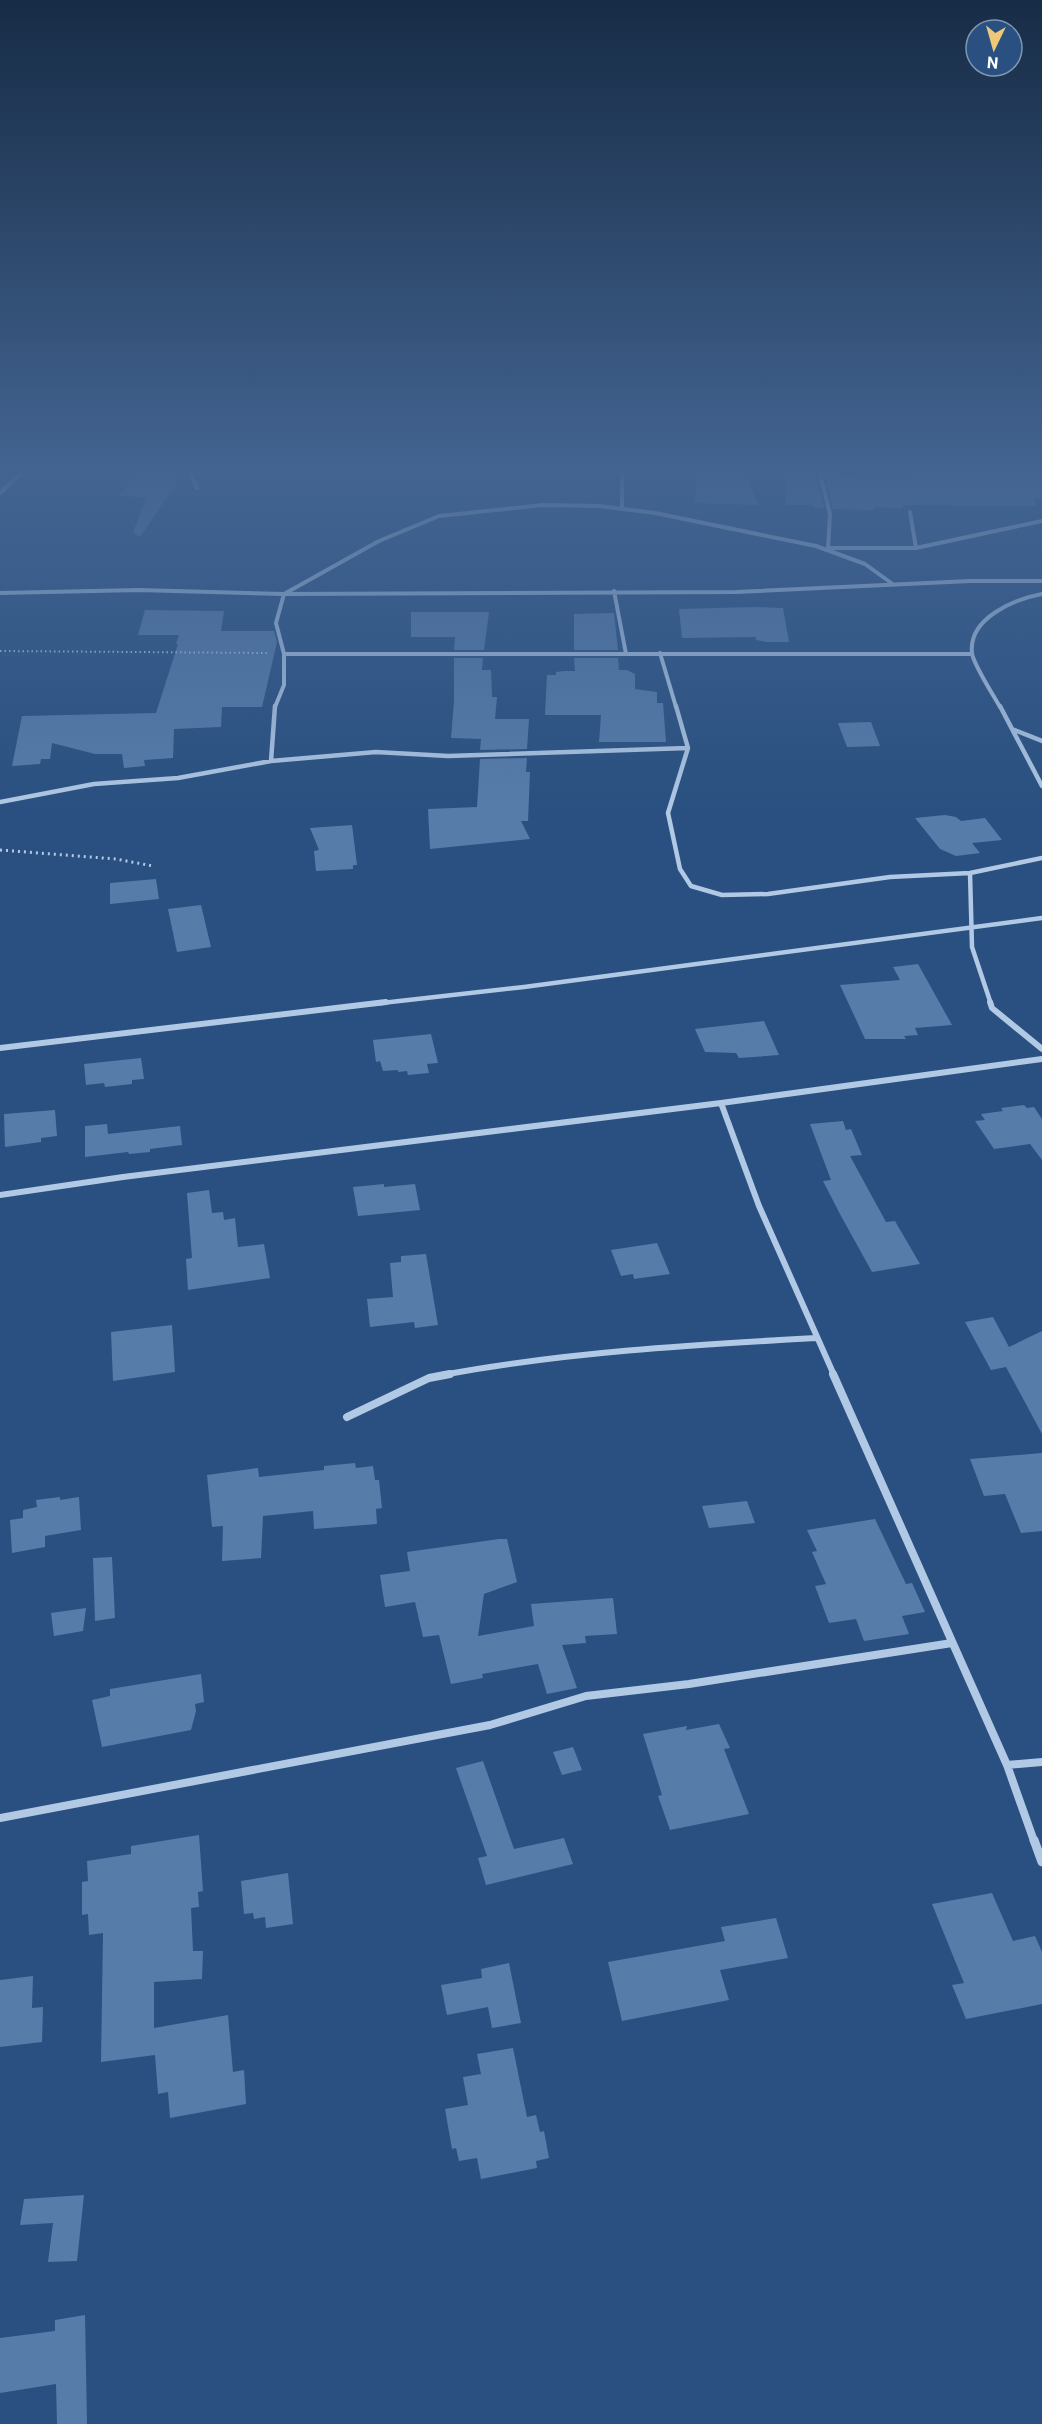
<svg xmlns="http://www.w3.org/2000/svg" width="1042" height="2424" viewBox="0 0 1042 2424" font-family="Roboto,sans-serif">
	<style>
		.building { fill: #567caa }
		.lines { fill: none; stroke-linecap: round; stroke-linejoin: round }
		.path-far1 { stroke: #b1c9e5; stroke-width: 2; stroke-dasharray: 1.5 3; stroke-linecap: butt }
		.path { stroke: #b1c9e5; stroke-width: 3; stroke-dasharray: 2 4; stroke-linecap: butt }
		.minor-far4 { stroke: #b1c9e5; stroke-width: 4 }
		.minor-far3 { stroke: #b1c9e5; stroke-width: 4.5 }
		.minor-far2 { stroke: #b1c9e5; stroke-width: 6 }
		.minor-far1 { stroke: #b1c9e5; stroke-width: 8 }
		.minor { stroke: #b1c9e5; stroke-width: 9 }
	</style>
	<rect width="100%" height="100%" fill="#295080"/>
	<path class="building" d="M140,470L184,472L140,537L133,533L146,497L118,496Z
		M698,470L745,471L758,505L695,503Z
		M785,470H815L824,508H814V505H786Z
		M823,470H838V475L861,476L866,480L914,481L911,473H916L914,470H1042V498H1034L1037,506L902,505L903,508L873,507L874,510L833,509Z
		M753,607L783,608L789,642H767L756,640V637L682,638L679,609Z
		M145,610L224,611L221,631H274L277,642L262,707H222L221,727L174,729L173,758L144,760L145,766L124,768L122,754H95L52,743L50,759H41L40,764L12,766L22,716L156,713L178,644H176L179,635H138Z
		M411,612H489L484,650H454L455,637H411Z
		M614,613L618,650H574V614Z
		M454,658H483L482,670H491L492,697H497L495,719H529L527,749L480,750L481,739L451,738L454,701Z
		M574,658H618L619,670H627L635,674V689L657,692V703H663L666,742H599L601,715H545L547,675H556V672L564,671H575Z
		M871,722L880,746L847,747L838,723Z
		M527,758L526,772H530L528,821H521L530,839L430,849L428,809L477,807L480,759Z
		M945,815L956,817L961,821L985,818L1002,840L972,843L980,853L956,856L940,849L915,818Z
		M352,825L357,865H353V869L316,871L314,851L319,850L310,828Z
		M156,879L159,899L110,904V883Z
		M201,905L211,947L177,952L168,909Z
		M918,964L952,1025L915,1028L918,1035L904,1036L906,1039H865L840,985L900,980L893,967Z
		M764,1021L779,1055L739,1058L736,1053L705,1052L695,1029Z
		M431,1034L438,1063L427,1064L429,1073L408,1075L407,1071L398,1072V1070L383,1071L380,1061L376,1062L373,1040Z
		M141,1058L144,1079L132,1080V1084L105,1087L104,1083L86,1085L84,1064Z
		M1024,1105L1027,1108L1034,1107L1042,1119V1160L1030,1144L994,1149L975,1121L985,1120L981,1114L1003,1111L1001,1108Z
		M55,1110L57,1136L41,1138V1142L5,1147L4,1114Z
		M843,1121L846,1130L851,1129L862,1155L850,1156L886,1222L895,1221L920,1264L872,1272L841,1216L823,1181L831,1180L810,1124Z
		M107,1124L108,1134L180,1126L182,1145L150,1149V1152L129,1154L128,1152L85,1157V1126Z
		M384,1184V1187L415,1184L420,1210L358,1216L353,1187Z
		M209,1190L212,1213L223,1212L224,1220L235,1218L238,1247L264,1244L270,1278L188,1290L186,1259L192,1258L187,1193Z
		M657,1243L670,1274L634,1279L633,1274L621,1276L611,1250Z
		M426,1254L438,1325L415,1328L414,1322L370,1327L367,1299L393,1297L390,1263L401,1262V1256Z
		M993,1317L1009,1347L1042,1331V1434L1006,1367L991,1370L965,1322Z
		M172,1325L175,1372L113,1381L111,1332Z
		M1042,1453V1531L1021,1533L1005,1494L984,1496L970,1459Z
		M355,1463L356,1468L373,1466L375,1480H379L382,1508L376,1509L377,1524L314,1529L313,1511L263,1516L261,1558L222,1561L223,1526L212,1527L207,1475L258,1468L259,1477L324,1470V1466Z
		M60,1497V1500L79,1497L81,1530L45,1536V1547L12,1553L10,1520L23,1518V1510L37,1507L36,1500Z
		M747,1501L755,1523L709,1528L702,1506Z
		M875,1519L906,1584L912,1583L925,1612L902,1616L909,1634L864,1641L856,1619L829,1623L815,1586L826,1584L812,1552L817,1551L807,1530Z
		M499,1539H507L517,1582L484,1594L478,1636L534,1626L531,1604L613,1598L617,1634L585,1636L586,1643L562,1645L577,1688L547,1694L538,1664L482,1674L483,1678L451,1684L439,1635L423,1637L415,1602L385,1607L380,1575L410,1571L407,1552Z
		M112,1557L115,1618L95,1621L93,1558Z
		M86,1608L83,1631L54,1636L51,1613Z
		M201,1674L204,1702L195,1704L196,1711L191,1730L102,1747L92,1700L110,1696V1689Z
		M719,1724L730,1748L724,1749L749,1814L670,1830L658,1796L662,1795L643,1734L687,1726L686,1730Z
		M573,1747L582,1770L562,1775L553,1752Z
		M483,1761L514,1849L564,1838L573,1864L486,1885L478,1858L487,1856L456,1768Z
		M199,1835L203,1891L198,1892L199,1907L191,1908L193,1951H203L202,1979L154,1982V2028L228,2015L233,2072L244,2070L246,2104L170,2118L168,2092L158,2094L155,2055L101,2062L103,1933L89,1935L88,1914L82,1915V1882L88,1881L87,1861L131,1854V1846Z
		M288,1873L293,1924L266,1928L265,1917L254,1919L253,1913L244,1914L241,1881Z
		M992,1893L1013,1941L1035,1936L1042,1952V2004L966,2019L952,1985L964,1983L932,1904Z
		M776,1918L788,1958L720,1970L729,2000L622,2021L608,1962L725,1941L721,1927Z
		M509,1963L521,2023L492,2028L488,2007L447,2015L441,1985L482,1978L481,1969Z
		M33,1976L32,2008L43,2007L42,2042L0,2047V1980Z
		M513,2048L527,2117L536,2115L540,2132L544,2131L549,2158L536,2161L537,2168L481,2179L477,2158L459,2161L456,2148L452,2149L445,2109L468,2105L463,2077L481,2074L477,2054Z
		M84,2195L77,2261L48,2262L53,2223L20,2225L24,2199Z
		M85,2315L87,2424H57L56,2384L0,2393V2338L55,2331V2320Z"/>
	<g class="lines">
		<path class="path-far1" d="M0,651L268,653"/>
		<path class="path" d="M0,850L116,859L153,866"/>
		<path class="minor-far4" d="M189,470L197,488
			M622,470V508
			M819,470L830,514L828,548H916L910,512
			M0,493L25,470
			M916,548L1042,521
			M614,591L626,654H972
			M0,593L139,590L284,594L736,592L970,581H1042
			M660,653L676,707
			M284,654H626
			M275,707L284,685V654L276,623L284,594L379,541L439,516L543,505L599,506L655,513L816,546L865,564L894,585
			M1000,707C994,696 973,664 972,653C968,618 1015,599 1042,594"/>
		<path class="minor-far3" d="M676,706L688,748L668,813L680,869L691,886L722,895L768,894L890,877L970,873L1042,858
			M1000,706L1042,786
			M1012,729L1042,741
			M271,761L275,706
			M0,802L94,784L178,778L271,761L376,752L448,756L688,748
			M970,873L972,947L991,1004
			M373,1004L524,987L1042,918"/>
		<path class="minor-far2" d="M990,1002L992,1008L1042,1049
			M0,1048L386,1002
			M721,1103L759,1206L834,1375
			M0,1195L123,1177L721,1103L1042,1059
			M442,1375C566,1352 691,1345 816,1338"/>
		<path class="minor-far1" d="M833,1374L1007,1765L1034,1841
			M347,1417L429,1378L450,1374
			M1007,1765L1042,1762
			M0,1818L490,1725L586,1696L689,1684L952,1643"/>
		<path class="minor" d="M1034,1840L1042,1862"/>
	</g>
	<linearGradient id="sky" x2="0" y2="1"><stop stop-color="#172c46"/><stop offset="0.58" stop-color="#436491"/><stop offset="1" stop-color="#436491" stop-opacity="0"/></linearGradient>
	<rect width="1042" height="810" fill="url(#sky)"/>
	<g transform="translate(994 48) rotate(185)"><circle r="28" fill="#295080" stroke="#7f96b3" stroke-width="1.5"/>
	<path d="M0-4.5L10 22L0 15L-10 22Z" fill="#ecc878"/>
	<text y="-9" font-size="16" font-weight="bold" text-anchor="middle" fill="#ffffff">N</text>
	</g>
</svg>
